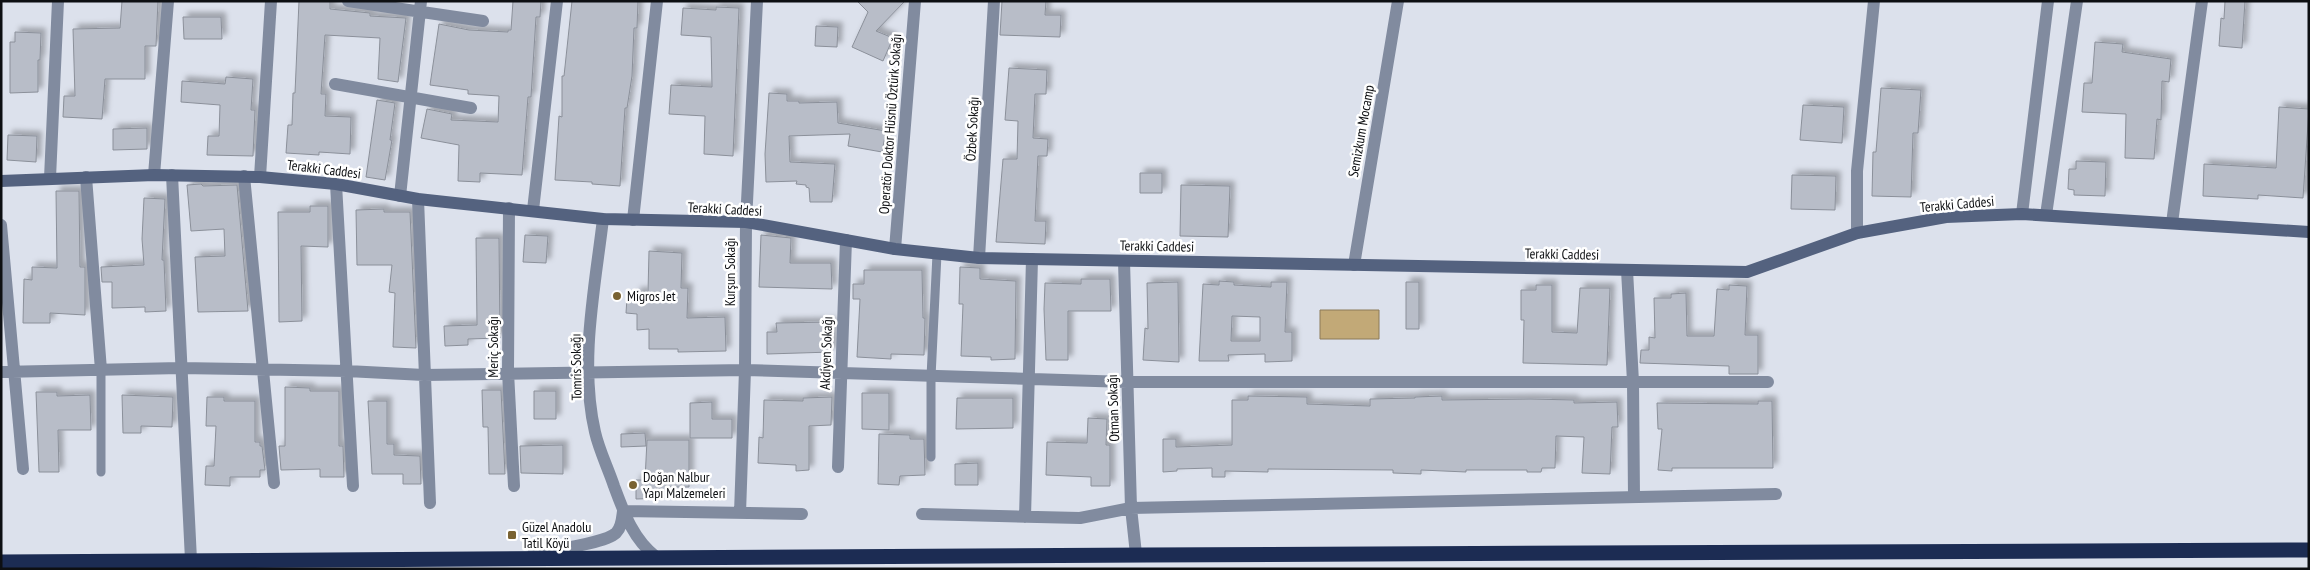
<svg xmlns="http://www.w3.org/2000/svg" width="2310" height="570" viewBox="0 0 2310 570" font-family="'PT Sans Narrow',sans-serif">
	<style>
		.water { fill: #c2a977; stroke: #8c7b59 }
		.building { fill: #b8bdc8; stroke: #8b909a; fill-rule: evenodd; filter: url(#shadow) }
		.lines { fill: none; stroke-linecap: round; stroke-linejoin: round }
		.lane { stroke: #818b9f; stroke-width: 9 }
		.street { stroke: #818b9f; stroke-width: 12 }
		.secondary { stroke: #54627f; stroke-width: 12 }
		.highway { stroke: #1c2c53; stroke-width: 15 }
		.poi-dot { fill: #796232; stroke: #fff; stroke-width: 2 }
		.labels { text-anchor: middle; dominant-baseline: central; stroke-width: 5; stroke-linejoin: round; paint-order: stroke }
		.street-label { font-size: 14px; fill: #0d0f12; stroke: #fff }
		.poi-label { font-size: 14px; fill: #0d0f12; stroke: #fff; text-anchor: start }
	</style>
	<defs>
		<filter id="shadow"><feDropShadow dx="4.5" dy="-4.5" stdDeviation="2.5" flood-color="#0004"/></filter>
	</defs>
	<rect width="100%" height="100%" fill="#dce1ec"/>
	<path class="water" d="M1320,310H1379V339H1320Z"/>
	<path class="building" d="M122,1H158L156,46H145V79H105L102,119L63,117L64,96H75L73,29L120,28Z
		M299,1H330V9L370,13V16L406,18L398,82L378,79L380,38L325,35L321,94H326L325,116L351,117L350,154L319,152V155L286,153L288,125H292L293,93H295Z
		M513,1H541L540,17H536L531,97H528L522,175L480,173V182L458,181L459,145L421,138L427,109L452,114L451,120L498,122L499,96L468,94V90L430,85L439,24L469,30L508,32V30H511Z
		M572,1H638L637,28H634L632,76L627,108H625L620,186L592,184V182L555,180L559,116L562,117V76H564Z
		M857,1H905L876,31L893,38L883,61L852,47L868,12Z
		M1002,1H1046L1045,15H1061L1060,37L1000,35Z
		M2225,1H2245L2242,48L2219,46L2221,18L2224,19Z
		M716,7L739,8L733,156L704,154L705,116L669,114L671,85L712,87L711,37L681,35L683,8L716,10Z
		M183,17H221L222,39H184Z
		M816,26L838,27L837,47L815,46Z
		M15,32L41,33L40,60H38V92L10,93V42H15Z
		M2095,42L2123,44L2122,52L2171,59L2169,82L2162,81L2161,120L2157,119L2154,159L2125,158L2126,114L2082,112L2084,83H2092Z
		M1009,68L1047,70L1046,94H1035L1033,138L1048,139L1047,156H1038L1035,221H1046L1045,244L996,242L1003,159H1017L1018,121L1005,120Z
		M226,77L253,79L251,110H255L253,156L207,155L208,136H219L220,105L181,102L182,81L225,84Z
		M1881,88L1921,90L1918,133H1913L1911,197L1872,196L1873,152H1876Z
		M769,93L787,94V101H799V103L837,102L838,123L886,131L882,152L848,146L850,134L789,136L790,162L835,164L832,202H810L809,188L806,187V185L796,184L797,181L766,182L765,154Z
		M377,100L395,103L390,140H392L385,180L366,177Z
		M1803,105L1844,107L1842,143L1800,140Z
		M2279,107L2309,109L2303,198L2258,195V199L2203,196L2204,164L2276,168Z
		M147,128V149L113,150V129Z
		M8,135L37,136L36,162L7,160Z
		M2076,161L2106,162L2105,196L2074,195V190L2068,189L2069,169H2076Z
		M1140,173H1162V193H1140Z
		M1792,175L1836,176L1835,210L1791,209Z
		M201,184L203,186L237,185L248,311L198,312L195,257L225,256L224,229L191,231L187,185Z
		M1181,185L1230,186L1228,237L1180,236Z
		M56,191H79L80,267H85V315L50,313V323H23L24,279L32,280V267L57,268Z
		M144,198L165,199L162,260H164L166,311L145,312V307L112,308V282H102L101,267L144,265L142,239Z
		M310,206H328V247L301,246L302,321L279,322L278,212H310Z
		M384,209V212H410L416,348L393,347L395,293L389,292L392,265H357L356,210Z
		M525,235L548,236L546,263L523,262Z
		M761,235L791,238L790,263H831L832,289L759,287Z
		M476,238H499L500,338L468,339V345L445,346L444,326L477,325Z
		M649,251L682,253L681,288H688L687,318L725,317L726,351L678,352V349H649V329L637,330V314L626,313L627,298L636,299V292H648Z
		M960,267L980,268V279L1016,281L1015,359L991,360V357L961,356L963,304H959Z
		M864,270H922L923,318H925L924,355L891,354V359L857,357L860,299H853V284H864Z
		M1081,279H1110L1111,311H1068V360H1046L1044,309L1045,283L1081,284Z
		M1219,281L1234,282V285L1271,287V282H1287L1285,332H1292V361L1265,362V354L1228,355L1229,361H1199L1203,284L1219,285ZM1232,316L1260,317V341H1231Z
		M1178,282L1179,362L1143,360L1145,328L1148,329L1147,283Z
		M1406,282H1419V329H1406Z
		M1536,285H1552V332L1577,333L1580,288H1610L1607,365L1523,363L1524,320H1521V290H1536Z
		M1729,285L1747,286L1745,335H1758V374H1729V366L1640,363L1641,350H1649V337L1655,338L1654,298H1671V294L1686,293L1687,336H1714L1717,289L1729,290Z
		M832,322V352L767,354V332H777L776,323Z
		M285,387L310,388V391H339V446H343L344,477H320V469L281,470L279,446H285Z
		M482,390H501L505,474H489L488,427H483Z
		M534,391H556V419H534Z
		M36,392H57V396L90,395L91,430H58L59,472H39Z
		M862,393H889V430L862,429Z
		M122,395L173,397L172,427L141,426V433H123Z
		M1248,396L1307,397V404L1370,406V399L1415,398V397L1442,396V400L1531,399L1574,400V403L1617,402L1618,427H1612L1610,474L1582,473L1584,437L1556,436L1555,468H1542L1541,472H1527V470H1466V472L1421,470V474L1393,473V470L1268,469V472L1225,471V477H1212V468L1177,469V471L1163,472V439H1176V447L1232,445V400H1248Z
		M207,397H224V401H255V442H260V446H262L265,470H260V477H230V486L205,485L206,466H214L216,426H206Z
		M832,397L831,425L809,426V470L796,471V465L758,463L759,437L763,438L764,400L803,401V398Z
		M957,398H1013V428L956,429Z
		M368,401H387V444H394V455L420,456L421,484H403V474H372Z
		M1758,401H1772L1773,468H1672V471L1658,470L1662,429H1658L1657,403L1758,404Z
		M712,402V419H732V438H690V403Z
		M1088,418L1107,419L1106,445H1110V486H1091V477L1046,475L1047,442L1087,443Z
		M645,433L646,446L621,447V434Z
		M879,434L910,435V439H924L925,475L900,476L899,485L878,484Z
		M647,440H689V487H669V498L636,499V480H645Z
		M563,445V474L521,473L520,446Z
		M978,463V485H955V464Z"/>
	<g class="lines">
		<path class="lane" d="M931,457V377L937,254
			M101,472V370"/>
		<path class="street" d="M348,1L483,21
			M335,84L471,108
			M154,175L168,1
			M172,175L191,560
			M244,176L274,483
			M86,177L101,370
			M260,177L271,1
			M50,178L58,1
			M336,184L353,486
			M400,196L421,1
			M418,199L430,503
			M509,208L508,372L514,486
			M533,210L557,1
			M2022,214L2048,1
			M2046,215L2077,1
			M603,219C595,287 579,363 595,432C599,450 608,468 614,486C624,513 633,539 656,557
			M633,220L657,1
			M2172,223L2202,1
			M1,225L23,469
			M1857,233V171L1874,1
			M895,249L915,1
			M979,258L994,1
			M1124,261L1131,508L1136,554
			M1354,265L1398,1
			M1627,270L1633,382L1634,497
			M1,372L180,368L347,371L424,375L745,370L1127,382H1768
			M838,467L846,240
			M623,511L802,514
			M740,513L745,370L746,222L757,1
			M922,514L1080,518L1131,508L1776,494
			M1025,517L1032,259
			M533,554C551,550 604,544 616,533C622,527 622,518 623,511"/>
		<path class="secondary" d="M1,181L154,175L260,177L336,184L418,199L603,219L746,222L895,249L979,258L1747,272L1857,233L1946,217L2022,214L2309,232"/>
		<path class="highway" d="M1,562C770,556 1540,553 2309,550"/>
	</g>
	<g class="poi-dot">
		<circle cx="617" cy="296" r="5"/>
		<circle cx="633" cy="485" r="5"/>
		<rect x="507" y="530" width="10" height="10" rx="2.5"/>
	</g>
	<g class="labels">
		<g class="street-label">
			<text transform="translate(890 124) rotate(-86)">Operatör Doktor Hüsnü Öztürk Sokağı</text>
			<text transform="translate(972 129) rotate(-87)">Özbek Sokağı</text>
			<text transform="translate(1361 131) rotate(-80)">Semizkum Mocamp</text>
			<text transform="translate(324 169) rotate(7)">Terakki Caddesi</text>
			<text transform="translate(1957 204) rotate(-5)">Terakki Caddesi</text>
			<text transform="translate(725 209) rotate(3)">Terakki Caddesi</text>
			<text transform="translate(1157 246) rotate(1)">Terakki Caddesi</text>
			<text transform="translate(1562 254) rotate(1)">Terakki Caddesi</text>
			<text transform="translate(730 272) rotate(-90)">Kurşun Sokağı</text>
			<text transform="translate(493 347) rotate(-90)">Meriç Sokağı</text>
			<text transform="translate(826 353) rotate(-88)">Akdiyen Sokağı</text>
			<text transform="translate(576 367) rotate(-91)">Tomris Sokağı</text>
			<text transform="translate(1113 408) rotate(-92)">Otman Sokağı</text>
		</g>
		<g class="poi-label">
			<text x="627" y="296">Migros Jet</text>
			<text x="643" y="477">Doğan Nalbur<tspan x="643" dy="16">Yapı Malzemeleri</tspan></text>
			<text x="522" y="527">Güzel Anadolu<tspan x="522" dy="16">Tatil Köyü</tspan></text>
		</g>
	</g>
	<rect width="2310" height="570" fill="none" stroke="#0d0f12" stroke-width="5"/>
</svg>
